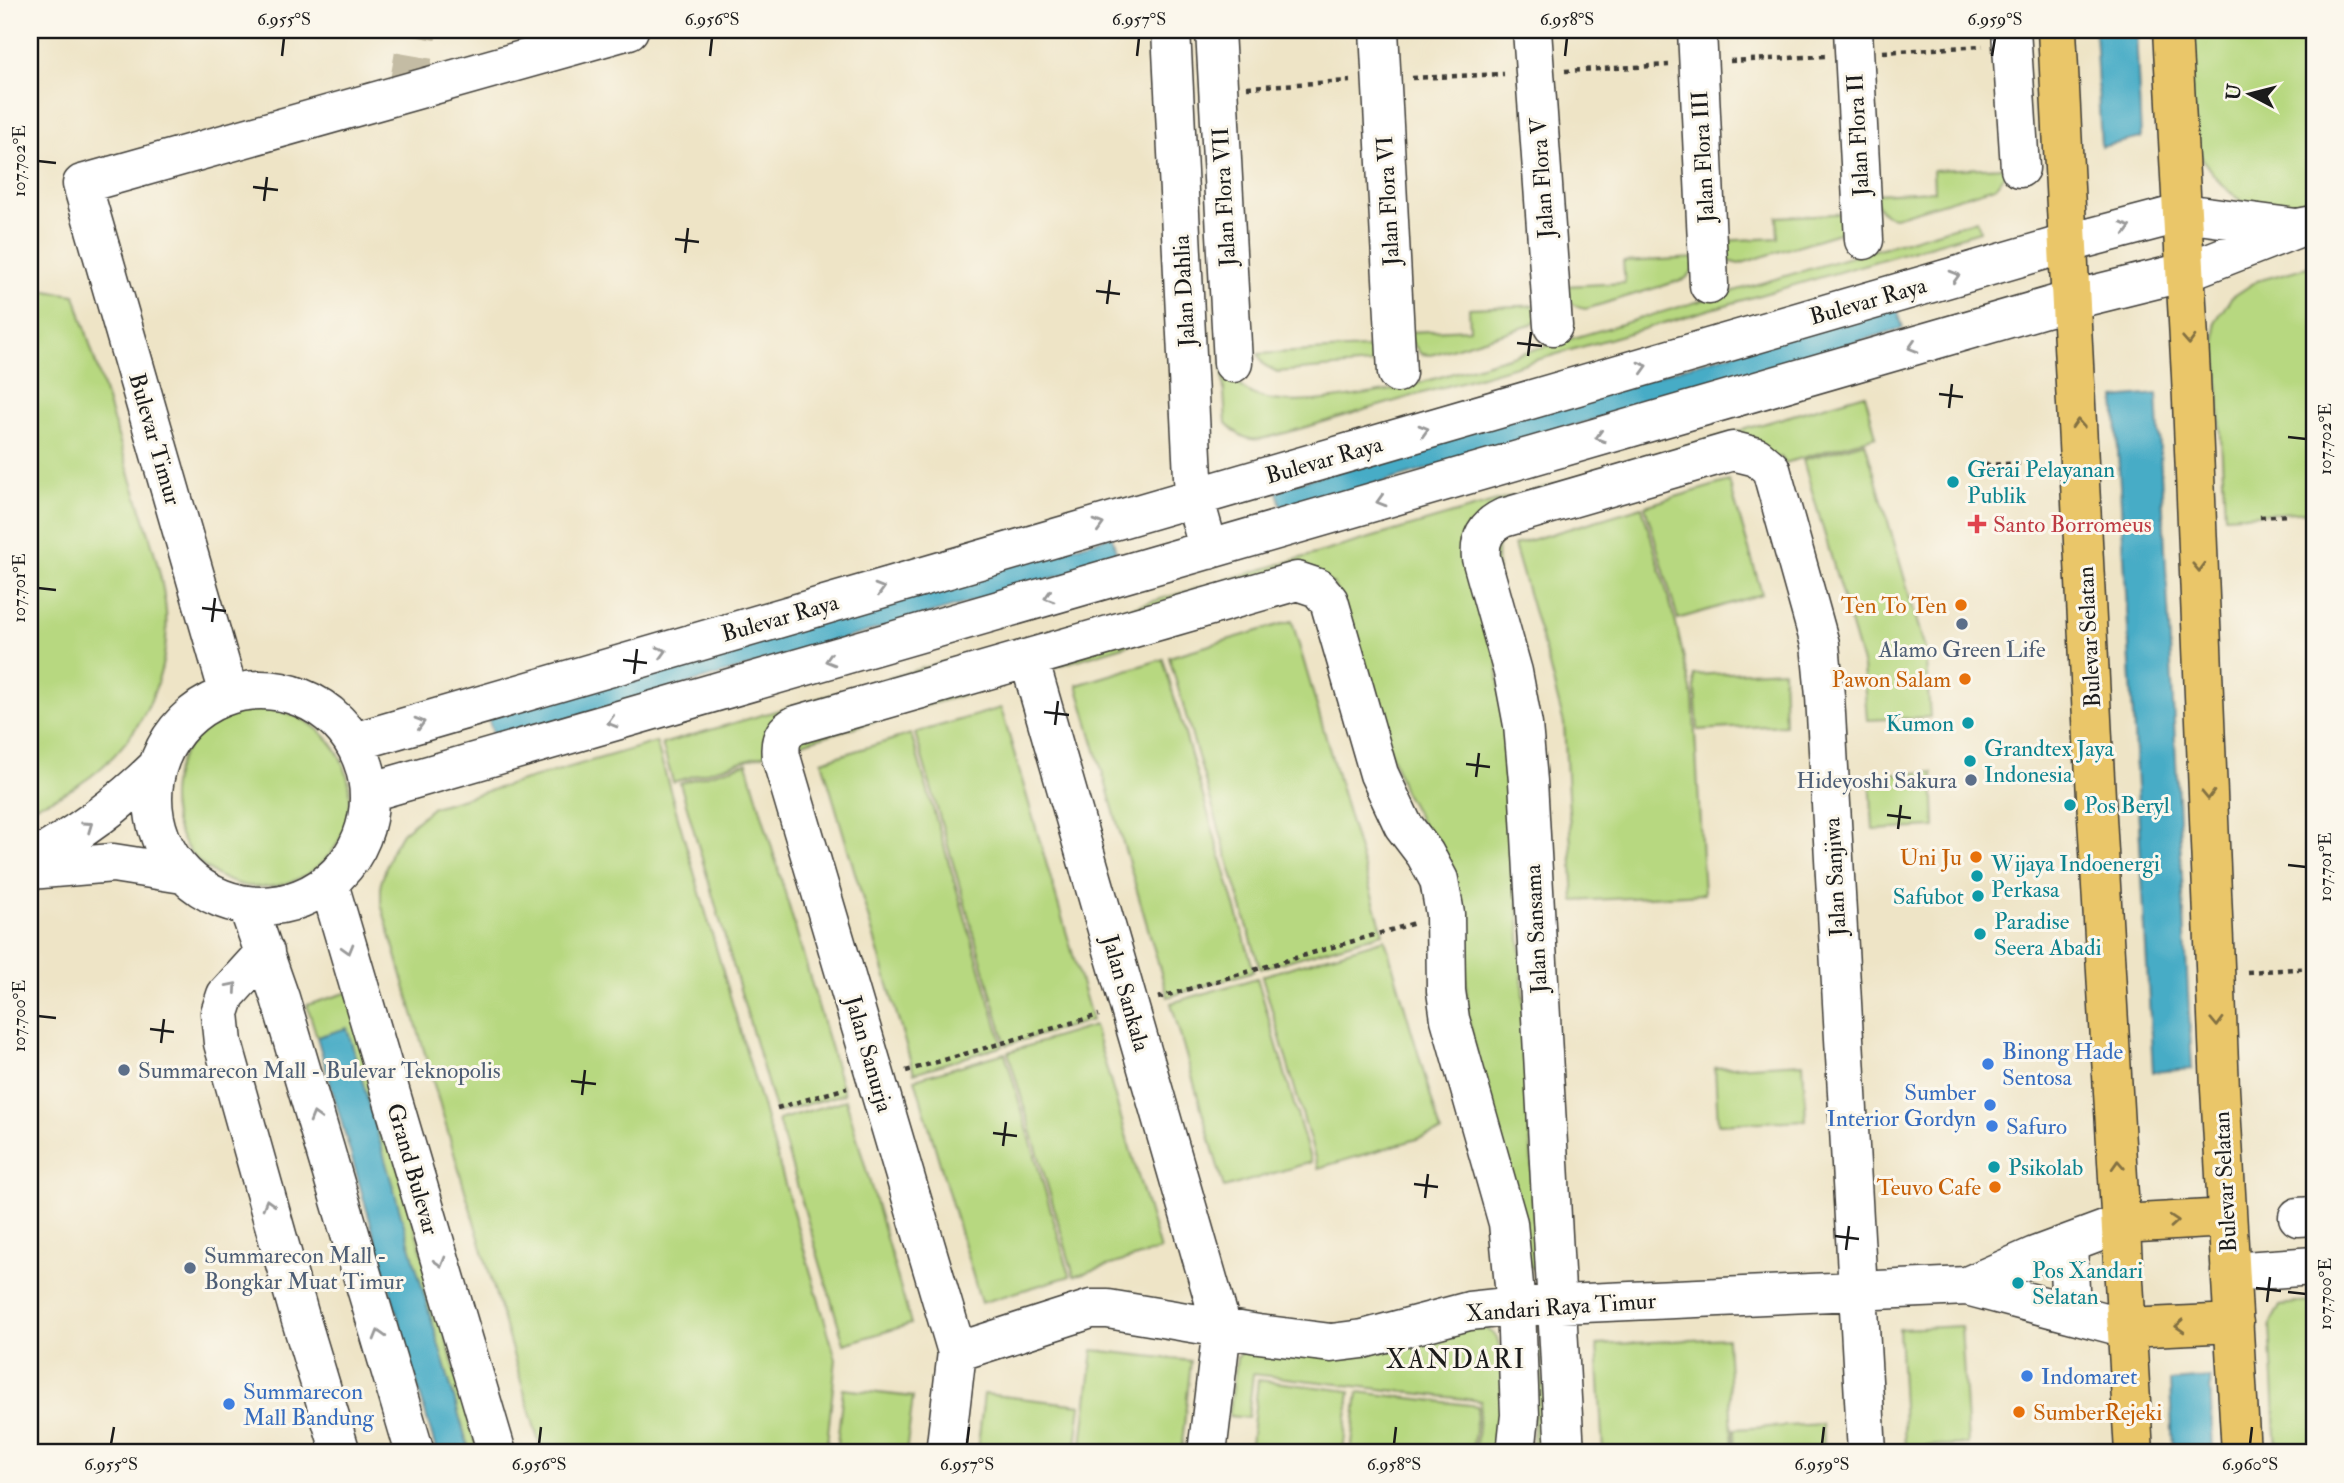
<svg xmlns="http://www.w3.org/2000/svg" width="2344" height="1483" viewBox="0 0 2344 1483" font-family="'IM FELL Double Pica',serif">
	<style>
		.green { fill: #b7d880; stroke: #6a7a4e; stroke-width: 2 }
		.water { fill: #47acc6; stroke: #326471; stroke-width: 2 }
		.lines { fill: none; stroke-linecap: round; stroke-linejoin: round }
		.minor-tunnel { stroke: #c4bca4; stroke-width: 38; stroke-dasharray: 38 19; stroke-linecap: butt }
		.minor-casing { stroke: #3c3a36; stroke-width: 41 }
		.major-casing { stroke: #3c3a36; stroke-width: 41 }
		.path { stroke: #3c3a36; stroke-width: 4.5; stroke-dasharray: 5 5; stroke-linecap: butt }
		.minor { stroke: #fff; stroke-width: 38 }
		.major { stroke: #eac669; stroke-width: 38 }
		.oneway { stroke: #999 }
		.oneway2 { stroke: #837142 }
		.ticks { fill: none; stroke: #1c1c1c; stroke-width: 2.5 }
		.culture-dot { fill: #0f9aa8; stroke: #fbf7ec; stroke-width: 2.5 }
		.health-dot { fill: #e0444e; stroke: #fbf7ec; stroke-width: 2.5 }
		.food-dot { fill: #e8710a; stroke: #fbf7ec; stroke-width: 2.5 }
		.service-dot { fill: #5c6f8a; stroke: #fbf7ec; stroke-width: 2.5 }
		.shop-dot { fill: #3f7fe0; stroke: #fbf7ec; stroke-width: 2.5 }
		.labels { text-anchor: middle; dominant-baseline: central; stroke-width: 6; stroke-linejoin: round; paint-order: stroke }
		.street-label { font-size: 23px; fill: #1c1c1c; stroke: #fbf7ec }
		.culture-label { font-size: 23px; fill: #0d838f; stroke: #fbf7ec; text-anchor: start }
		.health-label { font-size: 23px; fill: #be3a42; stroke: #fbf7ec; text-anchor: start }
		.food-label { font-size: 23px; fill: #c56008; stroke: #fbf7ec; text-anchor: end }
		.service-label { font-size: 23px; fill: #4e5e75; stroke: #fbf7ec; text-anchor: start }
		.shop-label { font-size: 23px; fill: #366cbe; stroke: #fbf7ec; text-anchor: start }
		.quarter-label { font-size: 26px; letter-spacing: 2px; fill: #1c1c1c; stroke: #fbf7ec }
		.neatline { fill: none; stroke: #1c1c1c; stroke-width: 2.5 }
		.ticks-label { font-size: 18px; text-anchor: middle; fill: #1c1c1c }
	</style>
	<rect width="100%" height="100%" fill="#fbf7ec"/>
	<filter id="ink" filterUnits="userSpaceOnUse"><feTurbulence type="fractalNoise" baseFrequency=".0143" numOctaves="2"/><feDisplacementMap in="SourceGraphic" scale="14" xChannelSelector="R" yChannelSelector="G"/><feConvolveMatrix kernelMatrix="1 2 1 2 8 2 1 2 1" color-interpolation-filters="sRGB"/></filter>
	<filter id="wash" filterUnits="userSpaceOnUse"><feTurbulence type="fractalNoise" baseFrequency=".00686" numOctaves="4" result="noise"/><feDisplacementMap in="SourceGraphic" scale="28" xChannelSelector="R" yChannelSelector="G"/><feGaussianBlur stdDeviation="1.57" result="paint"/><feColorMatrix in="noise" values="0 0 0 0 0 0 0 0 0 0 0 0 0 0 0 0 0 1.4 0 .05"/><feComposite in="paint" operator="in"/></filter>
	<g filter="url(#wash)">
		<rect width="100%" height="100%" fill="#eee4c6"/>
		<path class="green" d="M2184,30H2314V210C2298,209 2281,210 2265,208C2234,205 2210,174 2197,149Z
			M2006,167L2005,174L1995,187L1895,217C1880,215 1878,208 1873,194L1934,191L1933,170Z
			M1850,213L1846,226L1839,233L1739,264C1724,261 1722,255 1717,241L1778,238L1777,217Z
			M1977,220L1980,231L1289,432C1258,439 1250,448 1226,423L1221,344C1226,358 1229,372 1238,383C1265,418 1359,394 1399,389Z
			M1696,258L1693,271L1685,279L1586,309C1570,307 1569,300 1564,286L1625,283L1623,262Z
			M2314,265V511L2225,516L2215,322L2231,298L2257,281Z
			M30,289L75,295C93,353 110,411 128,469C141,512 159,557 165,602C177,694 118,781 30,807Z
			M1542,305L1538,318L1531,325L1431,355L1421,354L1411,341L1409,332L1470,329L1469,308Z
			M1382,347L1379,354L1370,364L1277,372L1264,365L1258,354Z
			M1865,394L1876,436L1785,463L1781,457L1497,508L1498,676L1512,782L1537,1267L1534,1268L1530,1267L1468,1018L1462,914L1418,816L1404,791L1333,583L673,782L662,744Z
			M1865,442L1925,649L1930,717L1867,720L1863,667L1803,460Z
			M1729,481L1762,594L1678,619L1645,506Z
			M1642,507L1675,620L1693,698L1704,894L1574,901L1564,724L1547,658L1514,545Z
			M1292,621L1383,933L1260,969L1169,657Z
			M1163,659L1254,971L1168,997L1077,685Z
			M1783,670L1785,725L1698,730L1694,675Z
			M1001,708L1092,1020L1006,1045L915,733Z
			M172 798a89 89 0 1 1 178 0a89 89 0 1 1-178 0Z
			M911,734L1003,1046L914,1073L822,761Z
			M656,742L836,1359L826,1453H542L381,904V883L391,852L402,833L433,807Z
			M747,763L844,1094L776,1113L680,783Z
			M1933,772L1935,827L1873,830L1870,776Z
			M1385,939L1441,1132L1318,1168L1262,976Z
			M1257,978L1311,1162L1224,1188L1171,1003Z
			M349,992L478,1453H470L347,1029L317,1037L307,1005Z
			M1094,1026L1160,1250L1074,1276L1008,1052Z
			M1005,1053L1070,1276L981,1303L915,1079Z
			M1803,1063L1806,1120L1718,1124L1715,1068Z
			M846,1100L911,1324L844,1344L778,1120Z
			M2314,1301V1453H2277L2270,1325L2280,1305Z
			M1478,1326C1485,1329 1492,1330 1496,1337C1507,1353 1501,1432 1499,1453H1475L1481,1401L1253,1374L1248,1418L1229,1416L1237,1357L1244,1350Z
			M1961,1326L1968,1444L1905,1447L1899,1329Z
			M1727,1338L1733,1453H1603L1597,1345Z
			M1538,1347L1541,1348L1548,1453H1533L1535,1348Z
			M1093,1350L1191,1361L1181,1453H1081Z
			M1258,1380L1350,1391L1343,1453H1250Z
			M843,1389L913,1397L906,1453H836Z
			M1358,1392L1478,1406L1472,1453H1351Z
			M984,1394L1081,1405L1075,1453H977Z
			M1822,1424L1823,1453H1735L1734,1429Z"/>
		<path class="water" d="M2095,30H2136L2141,138L2101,147Z
			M1896,304L1903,328L1283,512L1276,489Z
			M2157,394L2192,1069L2153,1072L2115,398Z
			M1112,536L1118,559L495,740L488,718Z
			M347,1028L470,1453H437L317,1037Z
			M2210,1378L2213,1453H2173L2170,1381Z"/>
	</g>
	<g filter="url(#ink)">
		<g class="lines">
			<path class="minor-tunnel" d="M407,93L418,30"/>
			<defs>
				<path id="minor" d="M1171,30L1194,497L1209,550
					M1215,30L1233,363
					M1379,30L1397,373
					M1532,30L1553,326
					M1697,30L1709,285
					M1853,30L1864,240
					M2011,30L2020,168
					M1029,659L1222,1328L1207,1453
					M153 798a108 108 0 1 1 216 0a108 108 0 1 1-216 0Z
					M229,694L82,184L629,30
					M354,742L2069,243L2183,213L2296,228
					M370,792L2072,300L2185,272L2298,228L2314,225
					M30,861C77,835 118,805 157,767
					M30,870L113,863L183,874
					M329,884L497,1453
					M248,907L280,998L415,1453
					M265,952L226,995L220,1013L223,1043L300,1317L341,1453
					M2298,1217L2314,1216
					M2068,1244L2071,1313
					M2230,1272L2314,1266
					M1967,1286L2035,1256L2121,1224
					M957,1352L1091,1309H1108L1258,1334L1331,1343L1363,1339L1469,1311L1516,1306L1967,1286L2127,1328
					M945,1453L957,1352L781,757C779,742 782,732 796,725L1297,581L1318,588L1329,601L1379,774L1403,825L1425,854L1439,880L1445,914L1446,991L1450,1019L1508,1223L1516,1306L1520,1415L1516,1453
					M1565,1453L1528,781L1523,725L1513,672L1481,558C1479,539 1486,526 1503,518L1733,451L1757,457L1771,469L1820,644L1825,696L1867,1453"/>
				<path id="major" d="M2057,30L2097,817L2134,1453
					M2172,30L2191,376L2220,1089L2241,1453
					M2121,1224L2227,1218
					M2127,1328L2234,1323"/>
			</defs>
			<use href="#minor" class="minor-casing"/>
			<use href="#major" class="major-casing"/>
			<path class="path" d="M1883,52L1983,46
				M1730,61L1826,56
				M1565,71L1669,65
				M1412,78L1504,74
				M1247,87L1350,81
				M1985,465L2023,463
				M2260,517L2289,515
				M2247,972L2314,968
				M1158,998L1415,923
				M906,1071L1099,1015
				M777,1108L847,1088"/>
			<use href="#minor" class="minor"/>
			<use href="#major" class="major"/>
		</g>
		<defs><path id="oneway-chevron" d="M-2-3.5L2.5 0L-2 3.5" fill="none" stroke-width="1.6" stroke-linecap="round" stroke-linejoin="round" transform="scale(1.75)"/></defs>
		<g class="oneway">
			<use href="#oneway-chevron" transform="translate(2126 228) rotate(-15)"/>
			<use href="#oneway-chevron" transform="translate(1955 276) rotate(-16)"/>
			<use href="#oneway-chevron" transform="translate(1913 347) rotate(163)"/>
			<use href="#oneway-chevron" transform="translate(1643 367) rotate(-16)"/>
			<use href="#oneway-chevron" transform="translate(1424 430) rotate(-16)"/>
			<use href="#oneway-chevron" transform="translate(1600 437) rotate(164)"/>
			<use href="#oneway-chevron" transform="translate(1381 501) rotate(164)"/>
			<use href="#oneway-chevron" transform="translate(1099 525) rotate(-16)"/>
			<use href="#oneway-chevron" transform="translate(880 589) rotate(-16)"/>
			<use href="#oneway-chevron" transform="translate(1049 597) rotate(164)"/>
			<use href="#oneway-chevron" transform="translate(662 652) rotate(-16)"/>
			<use href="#oneway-chevron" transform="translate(830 660) rotate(164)"/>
			<use href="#oneway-chevron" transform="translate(612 722) rotate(164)"/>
			<use href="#oneway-chevron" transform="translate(420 723) rotate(-16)"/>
			<use href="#oneway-chevron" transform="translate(88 826) rotate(-35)"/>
			<use href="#oneway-chevron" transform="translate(348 949) rotate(74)"/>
			<use href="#oneway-chevron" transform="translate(233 987) rotate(-49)"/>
			<use href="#oneway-chevron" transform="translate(315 1117) rotate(-106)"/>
			<use href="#oneway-chevron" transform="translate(268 1204) rotate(-106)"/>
			<use href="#oneway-chevron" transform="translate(440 1262) rotate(74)"/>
			<use href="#oneway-chevron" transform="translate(379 1335) rotate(-106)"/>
		</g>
		<g class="oneway2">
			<use href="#oneway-chevron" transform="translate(2189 340) rotate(87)"/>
			<use href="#oneway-chevron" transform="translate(2078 424) rotate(-93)"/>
			<use href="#oneway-chevron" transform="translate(2199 567) rotate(88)"/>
			<use href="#oneway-chevron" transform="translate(2208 795) rotate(88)"/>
			<use href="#oneway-chevron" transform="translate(2217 1022) rotate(88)"/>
			<use href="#oneway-chevron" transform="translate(2118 1165) rotate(-93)"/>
			<use href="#oneway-chevron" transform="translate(2174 1221) rotate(-4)"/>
			<use href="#oneway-chevron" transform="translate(2180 1326) rotate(177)"/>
		</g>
	</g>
	<path class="ticks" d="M282,56L284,38M710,56L712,38M1137,56L1139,38M1565,56L1567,38M1992,56L1995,38M38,161L56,163M253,187L278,190M264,201L267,177M675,239L699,242M685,253L688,228M1096,291L1120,294M1107,304L1110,280M1517,343L1542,346M1528,356L1531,332M1939,394L1963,397M1949,408L1952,384M2288,437L2306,439M38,588L56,590M202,608L226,611M212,622L215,598M623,660L647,663M634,674L637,649M1044,712L1069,715M1055,725L1058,701M1466,764L1490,767M1476,777L1479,753M1887,815L1911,818M1898,829L1901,805M2288,865L2306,867M38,1016L56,1018M150,1029L174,1032M161,1043L164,1019M571,1081L596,1084M582,1095L585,1070M993,1133L1017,1136M1003,1146L1006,1122M1414,1184L1438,1187M1425,1198L1428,1174M1835,1236L1859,1239M1846,1250L1849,1226M2256,1288L2281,1291M2288,1292L2306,1294M2267,1302L2270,1277M111,1444L114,1427M539,1444L541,1427M967,1444L969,1427M1394,1444L1396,1427M1822,1444L1824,1427M2250,1444L2252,1427"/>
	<g class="culture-dot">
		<circle cx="1953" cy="482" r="7"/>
		<circle cx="1968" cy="723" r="7"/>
		<circle cx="1970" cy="761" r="7"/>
		<circle cx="2070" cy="805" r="7"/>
		<circle cx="1977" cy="876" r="7"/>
		<circle cx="1978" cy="896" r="7"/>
		<circle cx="1980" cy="934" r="7"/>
		<circle cx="1994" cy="1167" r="7"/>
		<circle cx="2018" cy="1283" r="7"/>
	</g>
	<path class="health-dot" d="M1973.5 513.5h7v7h7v7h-7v7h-7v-7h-7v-7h7z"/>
	<g class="food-dot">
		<circle cx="1961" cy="605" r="7"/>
		<circle cx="1965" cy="679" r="7"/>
		<circle cx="1976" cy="857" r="7"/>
		<circle cx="1995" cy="1187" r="7"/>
		<circle cx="2019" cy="1412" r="7"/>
	</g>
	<g class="service-dot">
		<circle cx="1962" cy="624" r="7"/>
		<circle cx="1971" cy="780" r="7"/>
		<circle cx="124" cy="1070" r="7"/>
		<circle cx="190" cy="1268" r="7"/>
	</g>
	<g class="shop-dot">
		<circle cx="1988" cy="1064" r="7"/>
		<circle cx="1990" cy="1105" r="7"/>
		<circle cx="1992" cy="1126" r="7"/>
		<circle cx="2027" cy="1376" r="7"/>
		<circle cx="229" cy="1404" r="7"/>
	</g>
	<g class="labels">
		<g class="street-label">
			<text transform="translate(1858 135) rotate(-93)">Jalan Flora II</text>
			<text transform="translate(1703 157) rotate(-93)">Jalan Flora III</text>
			<text transform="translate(1542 178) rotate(-94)">Jalan Flora V</text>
			<text transform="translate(1224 197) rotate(-93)">Jalan Flora VII</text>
			<text transform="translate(1388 201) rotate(-93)">Jalan Flora VI</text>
			<text transform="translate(1184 291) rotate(-93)">Jalan Dahlia</text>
			<text transform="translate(1868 301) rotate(-16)">Bulevar Raya</text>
			<text transform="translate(155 439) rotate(74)">Bulevar Timur</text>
			<text transform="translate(1324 460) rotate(-16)">Bulevar Raya</text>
			<text transform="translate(780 618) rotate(-16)">Bulevar Raya</text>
			<text transform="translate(2089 637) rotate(-93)">Bulevar Selatan</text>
			<text transform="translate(1835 877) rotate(-93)">Jalan Sanjiwa</text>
			<text transform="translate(1536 929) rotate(-93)">Jalan Sansama</text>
			<text transform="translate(1126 993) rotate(74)">Jalan Sankala</text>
			<text transform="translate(869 1054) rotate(74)">Jalan Sanurja</text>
			<text transform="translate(413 1169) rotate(74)">Grand Bulevar</text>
			<text transform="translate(2225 1182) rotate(-93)">Bulevar Selatan</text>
			<text transform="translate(1561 1307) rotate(-4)">Xandari Raya Timur</text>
		</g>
		<g class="culture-label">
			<text x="1967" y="469">Gerai Pelayanan<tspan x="1967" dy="26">Publik</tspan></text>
			<text x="1954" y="723" text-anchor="end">Kumon</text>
			<text x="1984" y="748">Grandtex Jaya<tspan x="1984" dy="26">Indonesia</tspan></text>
			<text x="2084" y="805">Pos Beryl</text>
			<text x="1991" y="863">Wijaya Indoenergi<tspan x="1991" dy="26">Perkasa</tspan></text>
			<text x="1964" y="896" text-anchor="end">Safubot</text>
			<text x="1994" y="921">Paradise<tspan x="1994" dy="26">Seera Abadi</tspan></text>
			<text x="2008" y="1167">Psikolab</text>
			<text x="2032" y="1270">Pos Xandari<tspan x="2032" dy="26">Selatan</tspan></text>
		</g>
		<g class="health-label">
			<text x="1993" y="524">Santo Borromeus</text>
		</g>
		<g class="food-label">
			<text x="1947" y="605">Ten To Ten</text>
			<text x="1951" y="679">Pawon Salam</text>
			<text x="1962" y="857">Uni Ju</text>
			<text x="1981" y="1187">Teuvo Cafe</text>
			<text x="2033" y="1412" text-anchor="start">SumberRejeki</text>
		</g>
		<g class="service-label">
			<text x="1962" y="649" text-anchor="middle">Alamo Green Life</text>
			<text x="1957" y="780" text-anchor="end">Hideyoshi Sakura</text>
			<text x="138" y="1070">Summarecon Mall - Bulevar Teknopolis</text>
			<text x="204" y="1255">Summarecon Mall -<tspan x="204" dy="26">Bongkar Muat Timur</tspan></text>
		</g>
		<g class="shop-label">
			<text x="2002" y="1051">Binong Hade<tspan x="2002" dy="26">Sentosa</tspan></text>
			<text x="1976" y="1092" text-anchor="end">Sumber<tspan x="1976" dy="26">Interior Gordyn</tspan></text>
			<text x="2006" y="1126">Safuro</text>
			<text x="2041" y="1376">Indomaret</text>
			<text x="243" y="1391">Summarecon<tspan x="243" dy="26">Mall Bandung</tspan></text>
		</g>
		<g class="quarter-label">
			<text x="1456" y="1360">XANDARI</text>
		</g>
	</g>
	<rect width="2344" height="1483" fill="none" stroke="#fbf7ec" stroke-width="77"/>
	<g transform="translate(2250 94) rotate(277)" stroke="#fbf7ec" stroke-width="5" paint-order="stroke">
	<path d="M0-5L12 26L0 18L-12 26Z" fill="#1c1c1c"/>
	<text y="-10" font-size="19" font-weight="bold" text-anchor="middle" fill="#1c1c1c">U</text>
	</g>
	<rect x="38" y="38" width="2268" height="1406" class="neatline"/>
	<g class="ticks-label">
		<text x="284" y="25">6.955°S</text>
		<text x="712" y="25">6.956°S</text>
		<text x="1139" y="25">6.957°S</text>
		<text x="1567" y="25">6.958°S</text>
		<text x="1995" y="25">6.959°S</text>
		<text transform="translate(19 161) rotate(-90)" y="6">107.702°E</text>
		<text transform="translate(2325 439) rotate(-90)" y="6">107.702°E</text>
		<text transform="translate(19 588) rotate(-90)" y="6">107.701°E</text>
		<text transform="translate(2325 867) rotate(-90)" y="6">107.701°E</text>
		<text transform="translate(19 1016) rotate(-90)" y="6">107.700°E</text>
		<text transform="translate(2325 1294) rotate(-90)" y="6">107.700°E</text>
		<text x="111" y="1470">6.955°S</text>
		<text x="539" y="1470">6.956°S</text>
		<text x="967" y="1470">6.957°S</text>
		<text x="1394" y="1470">6.958°S</text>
		<text x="1822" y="1470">6.959°S</text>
		<text x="2250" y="1470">6.960°S</text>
	</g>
</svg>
